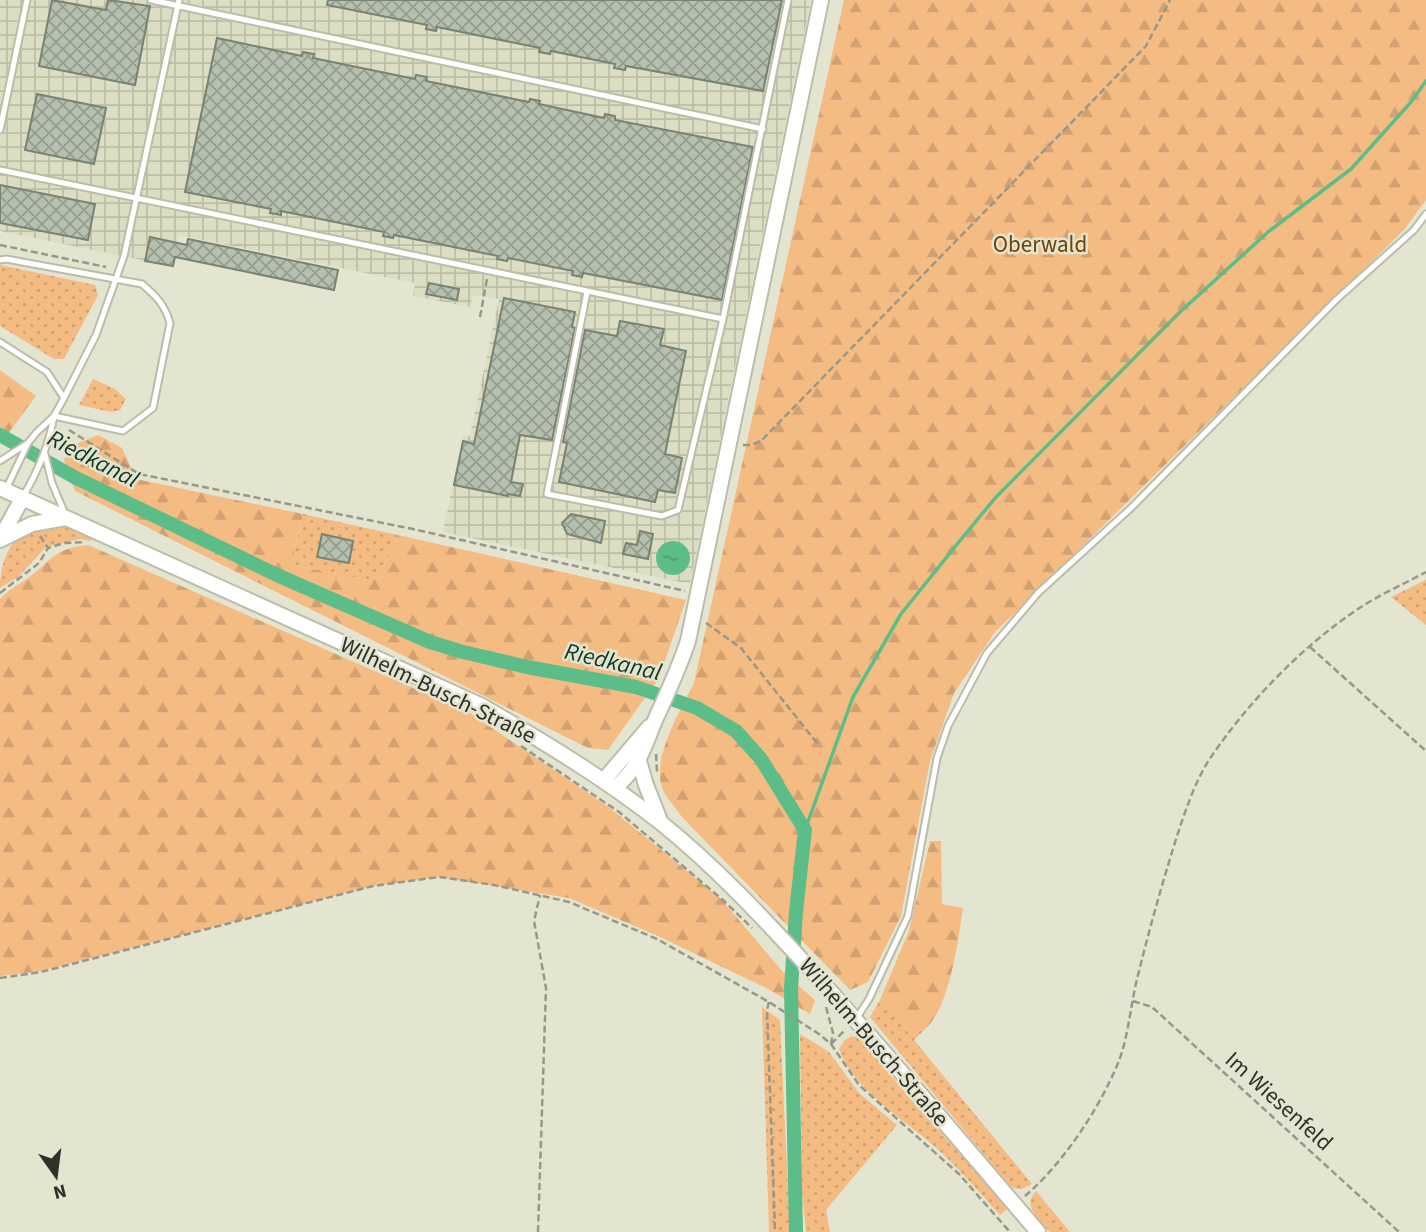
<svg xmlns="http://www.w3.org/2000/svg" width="1426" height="1232" viewBox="0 0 1426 1232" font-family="'Source Sans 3',sans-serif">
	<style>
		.industrial { fill: url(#industrial-grid) }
		.grass { fill: url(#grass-dots) }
		.forest { fill: url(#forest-firs) }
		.water { fill: url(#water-ripples) }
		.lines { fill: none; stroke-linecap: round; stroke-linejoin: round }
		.stream { stroke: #5cbd88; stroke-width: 3.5 }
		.canal { stroke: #5cbd88; stroke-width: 14 }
		.building { fill: url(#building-cross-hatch); stroke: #798373; stroke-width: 2 }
		.lane-casing { stroke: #bbbdaa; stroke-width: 9 }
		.secondary-casing { stroke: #bbbdaa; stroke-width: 18 }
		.path { stroke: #979889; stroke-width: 2.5; stroke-dasharray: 7 3.5; stroke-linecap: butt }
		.lane { stroke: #fff; stroke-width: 5 }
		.secondary { stroke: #fff; stroke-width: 14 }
		.labels { text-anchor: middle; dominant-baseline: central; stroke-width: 5; stroke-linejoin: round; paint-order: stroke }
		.park-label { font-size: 23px; fill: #704207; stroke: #e3e5d1 }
		.street-label { font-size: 23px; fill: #31312a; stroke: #e3e5d1 }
		.water-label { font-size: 24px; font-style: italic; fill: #103a24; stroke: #e3e5d1 }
	</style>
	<defs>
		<pattern id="industrial-grid" width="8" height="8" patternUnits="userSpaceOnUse" patternTransform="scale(1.75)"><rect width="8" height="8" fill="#dbdec2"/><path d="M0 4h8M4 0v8" fill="none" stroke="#bcbfa7"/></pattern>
		<pattern id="grass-dots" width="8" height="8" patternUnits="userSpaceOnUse" patternTransform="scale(1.75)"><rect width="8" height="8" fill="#f4bb83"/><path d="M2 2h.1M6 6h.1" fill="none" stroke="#d2a171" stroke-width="1.8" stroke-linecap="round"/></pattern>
		<pattern id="forest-firs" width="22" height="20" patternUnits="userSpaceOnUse" patternTransform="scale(1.75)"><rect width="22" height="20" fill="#f4bb83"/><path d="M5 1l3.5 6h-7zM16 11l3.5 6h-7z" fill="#d2a171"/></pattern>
		<pattern id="water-ripples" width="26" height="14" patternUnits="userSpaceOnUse" patternTransform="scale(1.75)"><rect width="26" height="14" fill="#5cbd88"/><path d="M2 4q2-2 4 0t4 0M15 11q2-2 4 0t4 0" fill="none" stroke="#4d9a6f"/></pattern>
		<pattern id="building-cross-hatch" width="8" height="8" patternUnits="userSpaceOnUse" patternTransform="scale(1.75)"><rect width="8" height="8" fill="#b5c0af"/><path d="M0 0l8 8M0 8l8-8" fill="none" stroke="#949d8f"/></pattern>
	</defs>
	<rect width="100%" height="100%" fill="#e3e5d1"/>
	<path class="industrial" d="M0,0H811L690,584L443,532L463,437L470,436L499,299L473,295L470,307L413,296L415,283L179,235L173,266L142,262V260L0,231Z"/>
	<path class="grass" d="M0,265L95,285L98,295L64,359H54L0,326Z
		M93,379L115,389L126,399L120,410L111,412L79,405Z
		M303,514L398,535L386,562L372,581L291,565Z
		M50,525L64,526L92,538L91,541L80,539L46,547L18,577L0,588C0,570 6,544 23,533C30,529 42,527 50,525Z
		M1426,580V625L1391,597Z
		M880,1000L906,1029L924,1030L914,1040L1032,1184L1022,1189L1012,1188L870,1017Z
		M762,1007L780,1020L790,1232H769Z
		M800,1034L829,1052L859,1093L897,1125L826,1210L830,1232H806L802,1191Z
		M851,1036L859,1038L910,1098L1008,1208L1000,1215C978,1191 957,1166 933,1145C901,1117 854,1090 839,1049L844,1041Z
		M1036,1191L1070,1232H1050C1040,1220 1021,1206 1036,1191Z"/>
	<path class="forest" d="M844,0H1426V200L1404,230L995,632L954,693L930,761L901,916L868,982L850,990L682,817C676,808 667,799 663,790C650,760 681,709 694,683Z
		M0,370L36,396L10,431L0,440Z
		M98,435L122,448L136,479L303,514L291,565L372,581L386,562L398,535L686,600L659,678L608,750L588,748L75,491L64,460L71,446Z
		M88,545L470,713L610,808L722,900L782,971L815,1000L810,1014L768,989L658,936L569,898L438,877L373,886L41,971L0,976V599C8,590 18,585 27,579C52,560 53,549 88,545Z
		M930,841H941L942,904L963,908C958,941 950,1008 924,1030H906L880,1000L909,931Z"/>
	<path class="water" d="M656 558a17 17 0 1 1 34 0a17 17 0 1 1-34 0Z"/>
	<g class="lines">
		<path class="stream" d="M805,830L853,697L901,614L958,543L996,497L1180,312L1268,232L1351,169L1411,102L1426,81"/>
		<path class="canal" d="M0,435L76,478L279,576L430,642L463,652L527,667L636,687L697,708L736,731L761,759L805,830L796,912L791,989L796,1232"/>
	</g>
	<path class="building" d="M52,0L106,10L108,0L150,6L135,85L39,66Z
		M328,0H782L763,91L626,66L625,70L614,68L615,64L551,51L550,54L539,52L540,48L437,27L436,31L426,29L427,25L327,5Z
		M217,38L302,56L303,52L314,54L313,58L415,79L416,75L427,77L426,81L529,102L530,99L540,101L539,104L604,118L605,114L615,116V120L753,147L722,300L583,273L582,277L572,275L573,271L508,258L507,261L497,259L498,256L394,235L393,238L383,236L384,232L281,211V215L270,213L271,209L185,192Z
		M37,94L106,108L94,164L25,150Z
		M0,185L95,204L88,240L0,223Z
		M150,237L187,245L188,239L338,270L334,290L175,257L173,266L145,261Z
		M429,283L459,289L457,300L426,294Z
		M504,298L575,312L572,327L575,328L552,440L520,435L511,482L523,484L520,496L508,494V496L454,485L463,441L474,444Z
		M620,321L664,329L660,345L686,351L665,454L682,458L675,493L658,490L655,502L559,482L567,443L563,442L585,330L617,336Z
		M571,514L605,521L601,543L567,534L562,523Z
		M640,531L653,534L648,559L623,554L626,543L637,545Z
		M322,534L353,541L349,563L317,557Z"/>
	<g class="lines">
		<defs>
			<path id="lane" d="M151,0L763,129
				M0,130L27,0
				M0,170L723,319
				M0,260L6,259L142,284C156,296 165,305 170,323L153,408L123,431L54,416
				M587,292L547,494L662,516L678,510L723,319L788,0
				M0,342L47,372L64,398
				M45,454L52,483L65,514
				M0,461L28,443
				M6,489L28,443L36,433L54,416L64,398L96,335L124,256L179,0
				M24,495C39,469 49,445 54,416
				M856,1019L869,999L908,916L937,758L948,726L987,653L1038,593L1131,508L1336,300L1414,230L1426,214"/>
			<path id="secondary" d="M0,488L482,706C544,742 604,778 660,822C715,866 764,919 812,971C889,1056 963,1144 1038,1232
				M0,539L23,497
				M0,540L32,524L66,518
				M639,761L646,785L661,823
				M604,780L649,727
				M615,788C641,765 643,748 656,718C668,692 679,668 688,641L821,0"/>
		</defs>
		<use href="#lane" class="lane-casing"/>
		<use href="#secondary" class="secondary-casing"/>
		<path class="path" d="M0,245L106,267
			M480,317L487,279
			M69,430L139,474L413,529L685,591
			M743,445H751L761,441L1146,46L1170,0
			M40,536L48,548L64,543L85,542
			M0,593L39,563L48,548
			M706,623L741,648L817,743
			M1310,647L1426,751
			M521,746L619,812L723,900L752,928
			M656,754L657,772
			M0,978L41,972L373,886L439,877L494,885L569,902L657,939L769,1002L819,1034L831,1044L859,1085L959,1174L1010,1232
			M1133,1001L1152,1007L1399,1232
			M769,1002L767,1010L775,1232
			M826,1007L833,1033L831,1044
			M831,1044L846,1029
			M1025,1196C1063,1164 1102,1105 1120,1058C1129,1032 1131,1002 1138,975C1150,927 1163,880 1178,833C1186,809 1195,782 1209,760C1247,703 1303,645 1361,607C1381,594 1404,584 1426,572
			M538,1232L546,988L534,921L540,895"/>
		<use href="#lane" class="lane"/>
		<use href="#secondary" class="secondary"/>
	</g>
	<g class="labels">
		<g class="park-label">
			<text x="1040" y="244">Oberwald</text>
		</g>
		<g class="street-label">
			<text transform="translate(438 690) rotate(26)">Wilhelm-Busch-Straße</text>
			<text transform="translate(874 1042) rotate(49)">Wilhelm-Busch-Straße</text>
			<text transform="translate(1279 1101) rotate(42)">Im Wiesenfeld</text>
		</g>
		<g class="water-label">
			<text transform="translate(93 459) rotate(27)">Riedkanal</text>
			<text transform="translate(613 662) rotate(13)">Riedkanal</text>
		</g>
	</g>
	<g transform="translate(56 1176) rotate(166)" stroke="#e3e5d1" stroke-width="5" paint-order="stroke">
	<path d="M0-5L12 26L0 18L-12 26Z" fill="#31312a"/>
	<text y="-10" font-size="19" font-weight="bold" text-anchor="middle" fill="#31312a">N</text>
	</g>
</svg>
